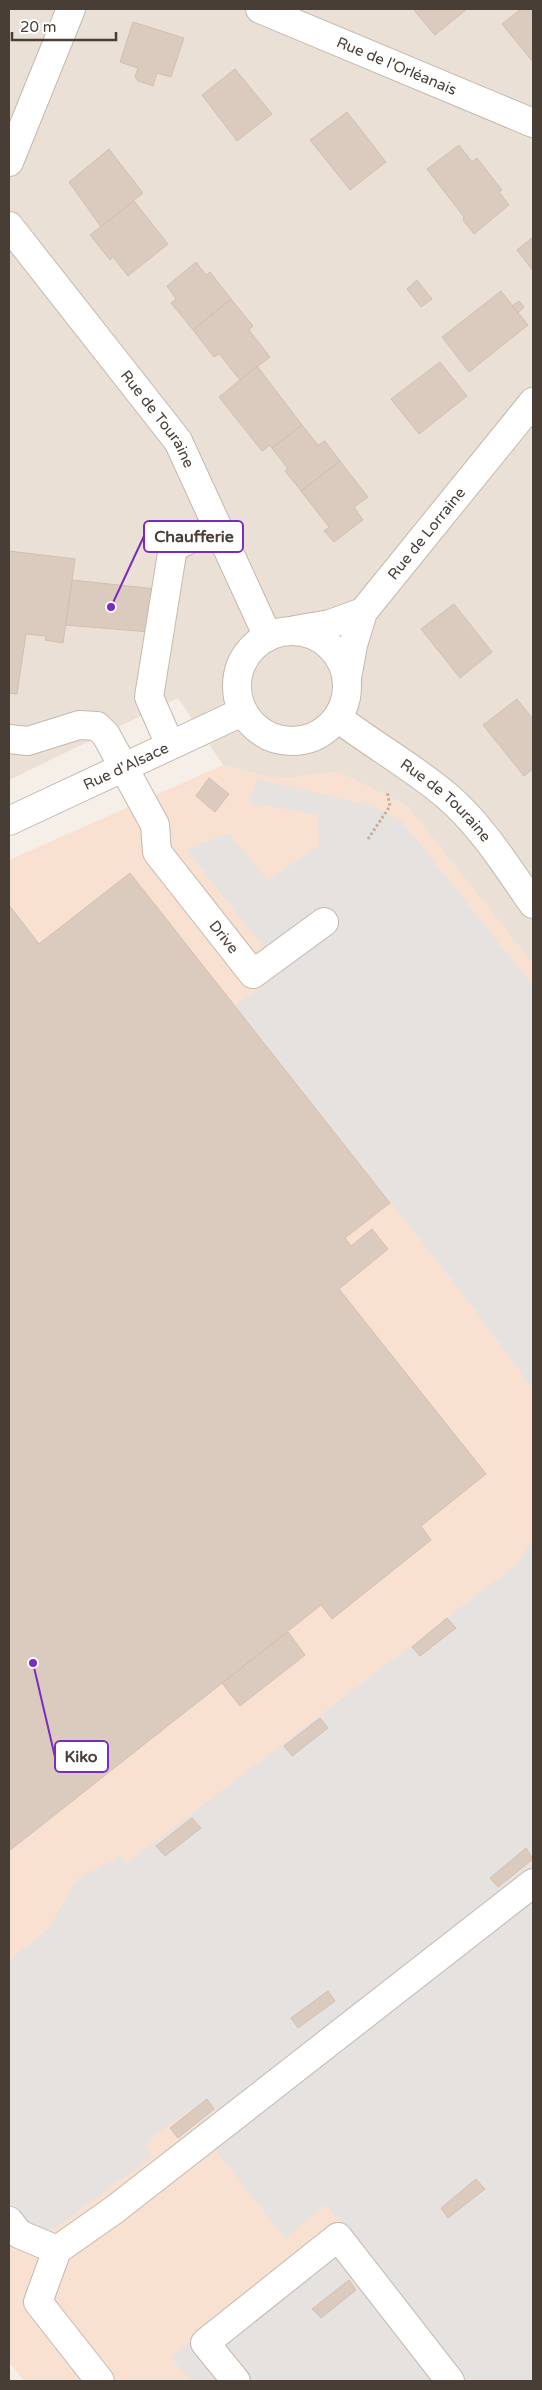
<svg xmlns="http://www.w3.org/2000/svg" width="542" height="2390" viewBox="0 0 542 2390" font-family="'Varela Round',sans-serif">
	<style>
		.residential { fill: #eae0d5 }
		.commercial { fill: #f9e1d1 }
		.parking { fill: #e6e2e0 }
		.building { fill: #dbcbbf; stroke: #d4bfae }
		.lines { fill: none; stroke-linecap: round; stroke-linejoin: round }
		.minor-casing { stroke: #c5b8ac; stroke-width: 30 }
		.path { stroke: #c5ae99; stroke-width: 3; stroke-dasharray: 2.5 2.5; stroke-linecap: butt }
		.minor { stroke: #fff; stroke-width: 28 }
		.labels { text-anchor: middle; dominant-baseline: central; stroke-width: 4; stroke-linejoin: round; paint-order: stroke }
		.street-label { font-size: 15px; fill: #493e35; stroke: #fff }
		.leader { fill: none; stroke: #7b2cbf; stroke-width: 2 }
		.callout-dot { fill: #7b2cbf; stroke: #fff; stroke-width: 2 }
		.callout { fill: #fff; stroke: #7b2cbf; stroke-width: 2 }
		.callout-label { font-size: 16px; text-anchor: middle; font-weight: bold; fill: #493e35 }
	</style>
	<rect width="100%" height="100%" fill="#f5efe8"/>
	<path class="residential" d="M9,9H533V964L407,806L338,772L276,779L223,765L178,698L9,780Z"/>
	<path class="commercial" d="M223,765L276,779L338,772L407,806L533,964V2381H24L9,2362V860Z"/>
	<path class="parking" d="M257,779L371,805L401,820L533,986V1389L455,1284L235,1005L283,972L186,849L229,833L268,881L319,845L318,815L249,803Z
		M533,1539V2381H190L171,2357L192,2339L355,2239L326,2205L285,2238L219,2155L188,2111L144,2144L152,2157L41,2238L26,2219L9,2232V1960L48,1929L77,1879L121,1856L126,1864L518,1563Z"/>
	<path class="building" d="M413,9H467L435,35Z
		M521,9H533V62L502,24Z
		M133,22L184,38L171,77L157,73L153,86L138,81L135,77L138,68L120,62Z
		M235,69L272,114L237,141L202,95Z
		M347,112L386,162L350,190L310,140Z
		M459,145L472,162L477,158L502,190L499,192L509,205L474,234L463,220L464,217L427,169Z
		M109,149L143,193L101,227L69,182Z
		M134,201L168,244L128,276L113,257L110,260L90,235Z
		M533,237V271L517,250Z
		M196,262L206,275L210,272L231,299L193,330L171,303L176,299L167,286Z
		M417,280L432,299L421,307L407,289Z
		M501,291L528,325L469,372L442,337Z
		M231,299L253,326L249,330L270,357L240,380L219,354L214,357L193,330Z
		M519,301L524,307L518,313L512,306Z
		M440,362L467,396L419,434L391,399Z
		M257,366L302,425L272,448L270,445L262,451L219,397Z
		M302,425L318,445L325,441L340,461L301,491L285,471L288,469L272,448Z
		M340,461L368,497L354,507L363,520L334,542L324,531L329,527L301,491Z
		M9,551L75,559L63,643L45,640L46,636L26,634L17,694L9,693Z
		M72,580L156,589L150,632L66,625Z
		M454,604L492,652L460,678L421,629Z
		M517,699L533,719V769L524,776L483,725Z
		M209,778L229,794L215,812L196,796Z
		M130,873L390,1203L345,1238L351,1246L372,1229L388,1249L339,1289L486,1474L421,1526L431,1540L332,1619L321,1605L9,1851V905L39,944Z
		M447,1618L456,1628L420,1656L412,1647Z
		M288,1632L305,1655L240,1706L222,1683Z
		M320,1718L328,1728L292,1756L284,1746Z
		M192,1818L201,1828L165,1856L156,1846Z
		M526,1848L533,1859L498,1887L490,1878Z
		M328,1991L335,2001L298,2028L291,2018Z
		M207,2099L214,2109L178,2138L170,2128Z
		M476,2179L485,2189L448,2218L441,2208Z
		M349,2280L356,2290L321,2318L312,2309Z"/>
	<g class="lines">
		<defs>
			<g id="minor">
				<path id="s1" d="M260,9L533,123"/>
				<path d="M9,162L71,9"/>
				<path id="s2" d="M9,226L178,441L268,637"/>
				<path d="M295,630L330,624L363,612"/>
				<circle cx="292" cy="686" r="55"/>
				<path id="s3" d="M347,678L353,645L363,612L533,402"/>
				<path id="s4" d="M338,718C373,745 413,767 447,796C482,826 507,867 533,904"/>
				<path id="s5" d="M9,739L28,741L79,725L97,726L106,735L155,825L157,852L253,974L324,922"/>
				<path d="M170,745L149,697L173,547L217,527"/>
				<path id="s6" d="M9,821L242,712"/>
				<path d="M9,2221L19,2234L57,2250"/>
				<path d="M100,2381L38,2302L57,2250L114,2210L533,1883"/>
				<path d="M236,2381L205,2343L338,2237L450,2381"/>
			</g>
		</defs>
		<use href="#minor" class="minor-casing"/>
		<path class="path" d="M368,839L390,806L387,791"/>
		<use href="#minor" class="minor"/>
	</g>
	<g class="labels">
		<g class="street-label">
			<text stroke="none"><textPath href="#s1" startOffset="148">Rue de l'Orléanais</textPath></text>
			<text stroke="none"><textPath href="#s2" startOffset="244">Rue de Touraine</textPath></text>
			<text stroke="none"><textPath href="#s3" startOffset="169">Rue de Lorraine</textPath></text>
			<text stroke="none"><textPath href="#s6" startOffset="129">Rue d'Alsace</textPath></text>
			<text stroke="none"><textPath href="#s4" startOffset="136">Rue de Touraine</textPath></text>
			<text stroke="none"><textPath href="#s5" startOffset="341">Drive</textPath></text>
		</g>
	</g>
	<path class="leader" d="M111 607L144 536M33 1663L55 1757"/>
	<g class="callout-dot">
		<circle cx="111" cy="607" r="5"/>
		<circle cx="33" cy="1663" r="5"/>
	</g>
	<g class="callout">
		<rect x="144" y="521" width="99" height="31" rx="5"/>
		<rect x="55" y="1741" width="53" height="31" rx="5"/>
	</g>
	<g class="callout-label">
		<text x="194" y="542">Chaufferie</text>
		<text x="81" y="1762">Kiko</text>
	</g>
	<rect width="542" height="2390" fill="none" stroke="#493e35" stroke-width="20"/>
	<path d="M12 32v8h104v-8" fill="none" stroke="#493e35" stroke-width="2.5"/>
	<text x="20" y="32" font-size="15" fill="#493e35" stroke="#ffffff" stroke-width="4" paint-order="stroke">20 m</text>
</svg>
